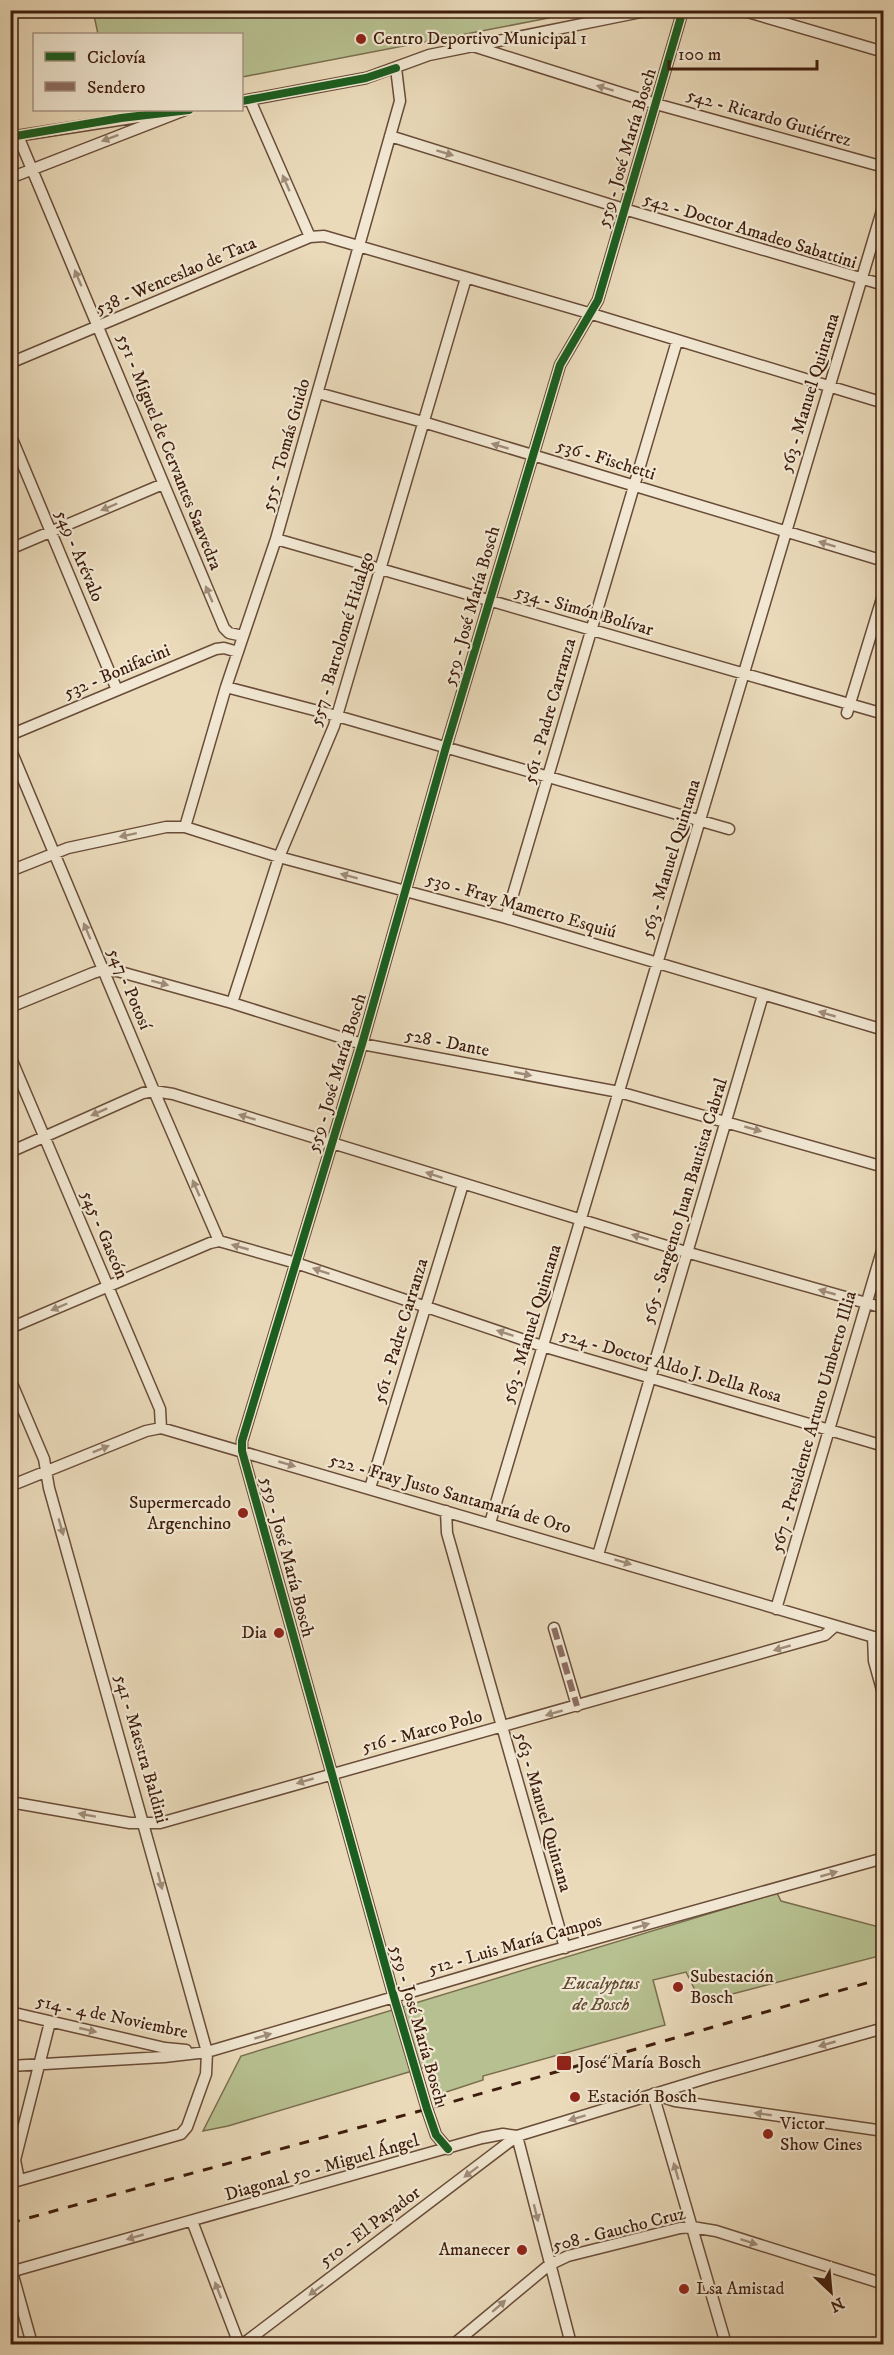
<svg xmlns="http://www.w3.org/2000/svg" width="894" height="2355" viewBox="0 0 894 2355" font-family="'IM FELL DW Pica',serif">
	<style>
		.green { fill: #b7c090; stroke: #7a6e4e; stroke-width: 1.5 }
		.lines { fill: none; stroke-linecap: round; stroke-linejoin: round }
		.minor-casing { stroke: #694c38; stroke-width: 13 }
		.minor { stroke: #f1e7d2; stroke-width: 10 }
		.rail { stroke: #3e1c0c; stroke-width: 3; stroke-dasharray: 10 10; stroke-linecap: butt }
		.quiet { stroke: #8d6e63; stroke-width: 6; stroke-dasharray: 12 6; stroke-linecap: butt }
		.cycleway-casing { stroke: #f1e7d2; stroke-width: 11 }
		.cycleway { stroke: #1b5e20; stroke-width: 8 }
		.oneway { fill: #a08c79 }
		.poi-dot { fill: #8f2418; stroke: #f1e7d2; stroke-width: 2 }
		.labels { text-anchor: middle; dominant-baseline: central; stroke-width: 4.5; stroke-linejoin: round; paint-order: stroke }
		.poi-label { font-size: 18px; fill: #3e1c0c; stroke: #f1e7d2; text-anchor: start }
		.street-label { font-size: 18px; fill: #3e1c0c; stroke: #f1e7d2 }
		.park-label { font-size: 18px; font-style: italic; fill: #624d34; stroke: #f1e7d2 }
	</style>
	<rect width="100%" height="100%" fill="#eadaba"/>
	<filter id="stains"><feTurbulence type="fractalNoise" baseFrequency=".00333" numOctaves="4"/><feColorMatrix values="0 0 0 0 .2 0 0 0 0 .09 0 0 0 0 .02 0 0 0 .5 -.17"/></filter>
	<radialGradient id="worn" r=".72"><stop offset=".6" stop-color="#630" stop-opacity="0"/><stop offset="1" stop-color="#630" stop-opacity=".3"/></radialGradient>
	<path class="green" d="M547,10L549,18L242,77V34H98L93,11Z
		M777,1893L781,1901L883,1928V1955L701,2002L686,1972L653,1980L665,2025L483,2076V2080L437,2095L429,2066L228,2126L203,2131L241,2056Z"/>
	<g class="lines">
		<defs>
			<path id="minor" d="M741,10L884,52
				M473,46L656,104L884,167
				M250,100L310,237
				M242,101L366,78L429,55L651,10
				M18,136L224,628L229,633L243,636
				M390,136L624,209L884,285
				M10,137L164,113
				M10,178L185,110
				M10,363L310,237L324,236L592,314L884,403
				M318,393L423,422L884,561
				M10,434L117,690
				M276,539L884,714
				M10,549L163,484
				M226,687L337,716L729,829
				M847,713L884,592
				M10,735L216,649L224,648L238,652
				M10,748L154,1091L219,1241
				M185,827L226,687L276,539L400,101L396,68
				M10,871L68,848L166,827H185L279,857L506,918L884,1030
				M506,918L677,341
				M232,1003L279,857L334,726L466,278
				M10,1007L93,973L103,970L117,971L232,1003L362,1044L619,1092L884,1167
				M10,1056L160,1409L161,1428
				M10,1152L143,1093L154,1091L173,1094L686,1252L884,1308
				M10,1328L210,1243L219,1241L296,1263L542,1346L884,1446
				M10,1379L44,1459L49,1488L207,2052L206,2074L187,2127L181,2134L10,2183
				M10,1486L146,1431L161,1428L884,1640
				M370,1488L463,1184
				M446,1511L447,1533L565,1948
				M490,1523L884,204
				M598,1555L763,995
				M776,1609L884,1244
				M554,1628L577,1706
				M873,1637L874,1661L884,1697
				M10,1802L130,1823H160L825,1635L835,1626
				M10,2012L165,2048L186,2050
				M10,2066L164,2057L207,2052L530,1957L884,1858
				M653,2094L726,2344
				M653,2094L675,2101L884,2131
				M517,2136L571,2344
				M448,2149L436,2135L427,2109L394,1997L242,1451V1441L362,1044L446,747L560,365L598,300L683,10
				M19,2180L15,2160L50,2022
				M192,2221L239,2344
				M10,2272L482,2138L503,2134L517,2136L710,2077L884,2028
				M12,2272L32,2344
				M243,2344L517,2136
				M454,2344L549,2265L568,2256L680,2228L692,2227L716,2231L884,2284"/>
		</defs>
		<use href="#minor" class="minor-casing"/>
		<use href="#minor" class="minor"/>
		<path class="rail" d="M10,2223L427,2109L884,1978"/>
		<path class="quiet" d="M554,1628L577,1706"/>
		<defs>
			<path id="cycleway" d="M242,101L366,78L396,68
				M10,137L121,118L189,110
				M448,2149L436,2135L427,2109L394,1997L242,1451V1441L362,1044L446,747L560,365L598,300L683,10"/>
		</defs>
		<use href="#cycleway" class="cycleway-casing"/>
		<use href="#cycleway" class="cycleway"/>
	</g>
	<defs><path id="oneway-solid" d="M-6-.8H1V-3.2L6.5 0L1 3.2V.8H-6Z" transform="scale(1.5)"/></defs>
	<g class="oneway">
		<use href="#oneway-solid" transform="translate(605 88) rotate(-163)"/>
		<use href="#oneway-solid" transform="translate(110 138) rotate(159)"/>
		<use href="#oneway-solid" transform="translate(445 153) rotate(17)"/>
		<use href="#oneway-solid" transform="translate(286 183) rotate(-114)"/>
		<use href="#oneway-solid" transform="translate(78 278) rotate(-113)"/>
		<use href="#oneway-solid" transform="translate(500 446) rotate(-163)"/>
		<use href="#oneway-solid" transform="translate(109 507) rotate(157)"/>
		<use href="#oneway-solid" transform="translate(827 544) rotate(-163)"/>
		<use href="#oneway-solid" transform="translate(209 594) rotate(-113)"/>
		<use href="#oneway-solid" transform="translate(128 835) rotate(168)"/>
		<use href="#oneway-solid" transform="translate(349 876) rotate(-165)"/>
		<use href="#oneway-solid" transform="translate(87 931) rotate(-113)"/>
		<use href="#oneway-solid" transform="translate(160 983) rotate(15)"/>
		<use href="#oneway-solid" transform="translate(827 1014) rotate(-164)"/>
		<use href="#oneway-solid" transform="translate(523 1074) rotate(11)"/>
		<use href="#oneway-solid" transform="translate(99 1112) rotate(156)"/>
		<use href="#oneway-solid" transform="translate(247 1117) rotate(-163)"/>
		<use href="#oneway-solid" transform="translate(753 1129) rotate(16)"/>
		<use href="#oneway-solid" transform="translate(434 1175) rotate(-162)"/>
		<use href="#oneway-solid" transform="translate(196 1188) rotate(-114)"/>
		<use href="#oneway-solid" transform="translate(640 1237) rotate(-163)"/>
		<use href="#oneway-solid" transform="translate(240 1247) rotate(-164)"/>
		<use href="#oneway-solid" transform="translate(321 1271) rotate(-161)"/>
		<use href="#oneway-solid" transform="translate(827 1292) rotate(-164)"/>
		<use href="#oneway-solid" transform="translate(59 1307) rotate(157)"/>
		<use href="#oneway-solid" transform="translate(505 1333) rotate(-162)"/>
		<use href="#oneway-solid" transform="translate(101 1449) rotate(-22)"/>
		<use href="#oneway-solid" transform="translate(287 1464) rotate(16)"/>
		<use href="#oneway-solid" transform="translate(61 1527) rotate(74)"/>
		<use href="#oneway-solid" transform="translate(623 1562) rotate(17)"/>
		<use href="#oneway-solid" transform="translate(782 1648) rotate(164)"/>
		<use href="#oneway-solid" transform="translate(554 1713) rotate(164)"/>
		<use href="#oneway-solid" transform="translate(305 1781) rotate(164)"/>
		<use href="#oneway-solid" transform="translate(87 1815) rotate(-170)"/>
		<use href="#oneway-solid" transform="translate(829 1874) rotate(-16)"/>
		<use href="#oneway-solid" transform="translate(160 1881) rotate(75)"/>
		<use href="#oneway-solid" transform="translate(641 1926) rotate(-16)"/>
		<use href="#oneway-solid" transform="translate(88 2030) rotate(13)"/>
		<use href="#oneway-solid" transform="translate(263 2036) rotate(-16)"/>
		<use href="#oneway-solid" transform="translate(827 2044) rotate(164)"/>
		<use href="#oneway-solid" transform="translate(763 2114) rotate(-172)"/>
		<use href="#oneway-solid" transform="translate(577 2118) rotate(163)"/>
		<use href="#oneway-solid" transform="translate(676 2171) rotate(-106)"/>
		<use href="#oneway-solid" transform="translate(471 2172) rotate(143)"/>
		<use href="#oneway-solid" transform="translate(536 2213) rotate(76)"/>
		<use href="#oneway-solid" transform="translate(135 2237) rotate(164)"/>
		<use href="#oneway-solid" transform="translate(749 2242) rotate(18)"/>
		<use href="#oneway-solid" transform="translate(218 2290) rotate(-111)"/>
		<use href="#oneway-solid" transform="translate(316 2290) rotate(143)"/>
		<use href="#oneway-solid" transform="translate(499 2306) rotate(-41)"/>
	</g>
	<g class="poi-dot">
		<circle cx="361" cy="39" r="6"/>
		<circle cx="243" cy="1513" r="6"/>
		<circle cx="279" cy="1633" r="6"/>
		<circle cx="678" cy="1987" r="6"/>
		<rect x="556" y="2055" width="16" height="16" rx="3"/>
		<circle cx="575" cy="2097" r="6"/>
		<circle cx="768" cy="2134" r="6"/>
		<circle cx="522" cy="2250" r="6"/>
		<circle cx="684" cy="2289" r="6"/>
	</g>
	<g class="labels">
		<g class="poi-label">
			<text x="373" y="39">Centro Deportivo Municipal 1</text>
			<text x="231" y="1503" text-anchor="end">Supermercado<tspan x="231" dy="21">Argenchino</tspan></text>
			<text x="267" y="1633" text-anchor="end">Dia</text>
			<text x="690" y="1977">Subestación<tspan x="690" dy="21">Bosch</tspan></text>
			<text x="578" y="2063">José María Bosch</text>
			<text x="587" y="2097">Estación Bosch</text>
			<text x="780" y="2124">Victor<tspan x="780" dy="21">Show Cines</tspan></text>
			<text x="510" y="2250" text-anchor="end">Amanecer</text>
			<text x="696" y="2289">Lsa Amistad</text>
		</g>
		<g class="street-label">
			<text transform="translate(769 118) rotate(16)">542 - Ricardo Gutiérrez</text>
			<text transform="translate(627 148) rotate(-73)">559 - José María Bosch</text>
			<text transform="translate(750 231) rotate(17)">542 - Doctor Amadeo Sabattini</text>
			<text transform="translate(176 276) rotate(-23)">538 - Wenceslao de Tata</text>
			<text transform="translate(810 393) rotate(-73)">563 - Manuel Quintana</text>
			<text transform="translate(286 445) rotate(-74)">555 - Tomás Guido</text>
			<text transform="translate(169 452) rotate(68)">551 - Miguel de Cervantes Saavedra</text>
			<text transform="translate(606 460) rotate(17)">536 - Fischetti</text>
			<text transform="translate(79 556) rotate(67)">549 - Arévalo</text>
			<text transform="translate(472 606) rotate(-74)">559 - José María Bosch</text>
			<text transform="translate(584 611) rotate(16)">534 - Simón Bolívar</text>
			<text transform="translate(342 639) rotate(-73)">557 - Bartolomé Hidalgo</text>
			<text transform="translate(117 672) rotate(-23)">532 - Bonifacini</text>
			<text transform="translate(550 711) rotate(-74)">561 - Padre Carranza</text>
			<text transform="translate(671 859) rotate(-73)">563 - Manuel Quintana</text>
			<text transform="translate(521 906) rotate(16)">530 - Fray Mamerto Esquiú</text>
			<text transform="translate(129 989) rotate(67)">547 - Potosí</text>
			<text transform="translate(447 1043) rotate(11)">528 - Dante</text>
			<text transform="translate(337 1073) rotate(-73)">559 - José María Bosch</text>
			<text transform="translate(685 1201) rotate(-73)">565 - Sargento Juan Bautista Cabral</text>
			<text transform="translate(104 1235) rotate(67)">545 - Gascón</text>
			<text transform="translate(532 1324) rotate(-73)">563 - Manuel Quintana</text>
			<text transform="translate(401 1331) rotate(-73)">561 - Padre Carranza</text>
			<text transform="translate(671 1366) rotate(16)">524 - Doctor Aldo J. Della Rosa</text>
			<text transform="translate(814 1422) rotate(-74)">567 - Presidente Arturo Umberto Illia</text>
			<text transform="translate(450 1494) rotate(16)">522 - Fray Justo Santamaría de Oro</text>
			<text transform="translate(287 1557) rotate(75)">559 - José María Bosch</text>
			<text transform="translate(422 1732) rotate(-15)">516 - Marco Polo</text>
			<text transform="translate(141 1749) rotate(74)">541 - Maestra Baldini</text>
			<text transform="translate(543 1812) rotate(74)">563 - Manuel Quintana</text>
			<text transform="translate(515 1945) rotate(-16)">512 - Luis María Campos</text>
			<text transform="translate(112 2017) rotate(12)">514 - 4 de Noviembre</text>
			<text transform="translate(418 2025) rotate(74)">559 - José María Bosch</text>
			<text transform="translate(322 2168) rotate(-16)">Diagonal 50 - Miguel Ángel</text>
			<text transform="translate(370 2227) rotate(-37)">510 - El Payador</text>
			<text transform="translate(619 2230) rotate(-14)">508 - Gaucho Cruz</text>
		</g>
		<g class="park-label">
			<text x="601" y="1984">Eucalyptus<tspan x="601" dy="21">de Bosch</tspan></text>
		</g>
	</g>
	<rect width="894" height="2355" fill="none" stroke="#eadaba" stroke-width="36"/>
	<rect x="12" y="12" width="870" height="2331" fill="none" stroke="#3e1c0c" stroke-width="3"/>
	<rect x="18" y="18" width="858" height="2319" fill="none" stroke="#3e1c0c" stroke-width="1.5"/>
	<rect x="33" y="33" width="210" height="78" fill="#f1e7d2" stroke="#a99683" stroke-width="1.5"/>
	<rect x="45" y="52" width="30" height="9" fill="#1b5e20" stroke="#a99683" stroke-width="1.5"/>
	<text x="87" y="63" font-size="18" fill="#3e1c0c">Ciclovía</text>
	<rect x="45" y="82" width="30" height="9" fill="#8d6e63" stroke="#a99683" stroke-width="1.5"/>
	<text x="87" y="93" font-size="18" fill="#3e1c0c">Sendero</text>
	<g transform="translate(831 2292) rotate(154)" stroke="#f1e7d2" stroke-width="4.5" paint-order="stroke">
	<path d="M0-4.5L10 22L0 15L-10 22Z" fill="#3e1c0c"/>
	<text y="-9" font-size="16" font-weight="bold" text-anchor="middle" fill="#3e1c0c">N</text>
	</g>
	<path d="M669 60v9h148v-9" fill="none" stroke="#3e1c0c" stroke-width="3"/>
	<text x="678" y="60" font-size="18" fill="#3e1c0c" stroke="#f1e7d2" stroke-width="4.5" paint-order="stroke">100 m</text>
	<rect width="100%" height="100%" filter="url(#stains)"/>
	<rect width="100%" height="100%" fill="url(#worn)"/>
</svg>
